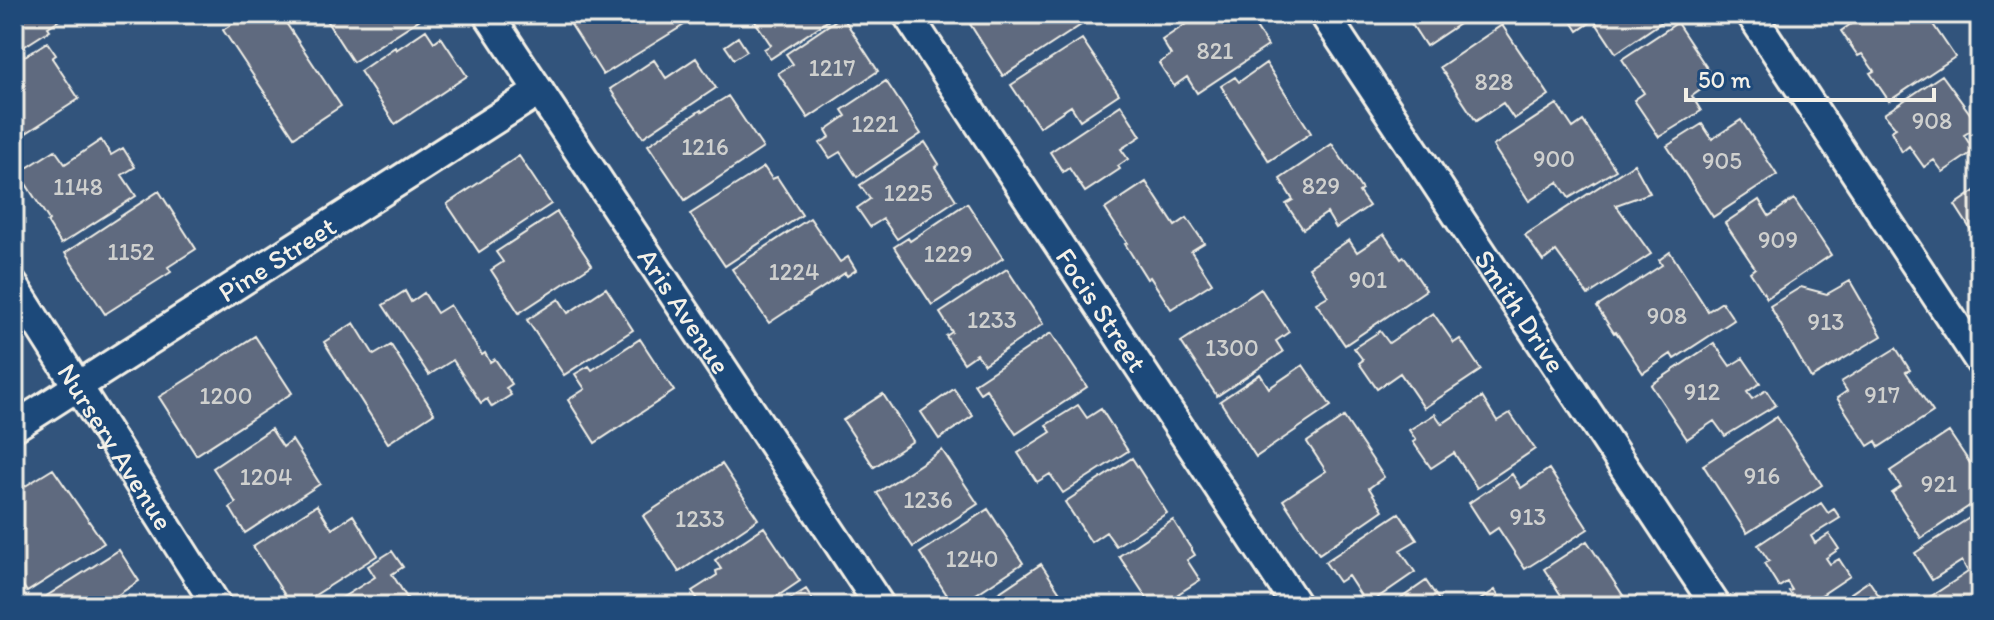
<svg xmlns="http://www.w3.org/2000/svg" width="1994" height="620" viewBox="0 0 1994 620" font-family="Itim,sans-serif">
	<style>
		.building { fill: #5f6b7f; stroke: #f4f1e8; stroke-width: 2 }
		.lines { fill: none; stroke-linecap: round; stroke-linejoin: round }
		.street-casing { stroke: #f4f1e8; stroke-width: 34 }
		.street { stroke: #1f4a7a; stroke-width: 28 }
		.labels { text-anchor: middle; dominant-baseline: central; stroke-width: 7; stroke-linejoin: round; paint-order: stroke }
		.number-label { font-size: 24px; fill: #cfd0ce }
		.street-label { font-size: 28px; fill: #f4f1e8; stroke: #1f4a7a }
	</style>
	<rect width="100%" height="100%" fill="#32547c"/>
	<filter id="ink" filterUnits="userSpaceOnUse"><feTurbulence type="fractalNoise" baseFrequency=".0125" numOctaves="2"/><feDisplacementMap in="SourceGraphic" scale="16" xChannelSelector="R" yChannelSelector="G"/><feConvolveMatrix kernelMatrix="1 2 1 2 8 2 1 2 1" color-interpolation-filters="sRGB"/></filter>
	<g filter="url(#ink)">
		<path class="building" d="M14,14H58L61,19L48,27L50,30L14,53Z
			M248,14H280L341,106L294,137L223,30Z
			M322,14H428L353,62Z
			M585,14H670L660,20L684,25L603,75L570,23Z
			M750,14H838L770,59L764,49L771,45Z
			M985,14H1073L1081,25L1003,76L970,24Z
			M1189,14H1232L1239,24L1249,17L1268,46L1197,93L1187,77L1174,86L1159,63L1171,55L1162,40L1192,20Z
			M1405,14H1474L1426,46Z
			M1567,14H1672V15L1616,53L1594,20L1578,31Z
			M1865,14H1926L1955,57L1889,101L1870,73L1874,71L1862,54L1858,56L1841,31Z
			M842,16L878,71L808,118L778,73L793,64L786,54Z
			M1677,23L1715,80L1692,96L1701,111L1659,137L1634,100L1644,93L1622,59Z
			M1502,25L1549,95L1514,119L1503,103L1476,121L1440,67Z
			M426,30L434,42L441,37L467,76L395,124L360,71L395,47L396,50Z
			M738,37L747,51L734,59L725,46Z
			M1082,39L1119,94L1080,120L1071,106L1039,127L1011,85Z
			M47,42L56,55L52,58L79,99L14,141V63Z
			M696,58L716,88L643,137L610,89L654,60L666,78Z
			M1266,63L1311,133L1269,161L1221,86L1235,77L1239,82Z
			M1942,75L1979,126L1964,135L1974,151L1943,172L1934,160L1924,167L1909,146L1902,152L1891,131L1896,128L1884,114Z
			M886,81L921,134L857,177L840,152L830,158L820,143L830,137L826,130L846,116L842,110Z
			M728,96L763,148L685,200L648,145L701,110L702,112Z
			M1557,104L1573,128L1583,121L1616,170L1569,198L1558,182L1529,201L1493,146Z
			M1121,105L1141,136L1121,149L1128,159L1118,166L1120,169L1085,192L1069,168L1063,172L1050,152Z
			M1741,120L1777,175L1713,217L1667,146L1702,124L1712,139Z
			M101,140L111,155L123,148L135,167L122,175L136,196L61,244L47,222L49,220L19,173L55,150L65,164Z
			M925,142L939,164L935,167L956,200L897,239L883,219L870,227L857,208L870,199L860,185Z
			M1332,144L1362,190L1359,192L1369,206L1336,228L1327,213L1303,229L1286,204L1293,200L1280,179Z
			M519,156L551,204L479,252L447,204Z
			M1634,164L1650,193L1616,205L1651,254L1588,295L1556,251L1543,261L1525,235Z
			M764,167L772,179L777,177L802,215L725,266L690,214Z
			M1146,182L1175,226L1187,218L1204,243L1191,251L1212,283L1171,309L1150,277L1147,279L1125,244L1127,243L1105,209Z
			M1980,188V244L1955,205Z
			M159,191L196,249L168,267L171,272L105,314L65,253Z
			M1794,199L1831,255L1767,298L1750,272L1755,268L1725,223L1759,200L1769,216Z
			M967,203L1003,258L932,305L894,247L908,238L910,241Z
			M557,212L592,265L519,313L491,270L503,262L496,252Z
			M810,218L840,262L848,257L856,270L847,276L845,273L769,323L732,269Z
			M1384,234L1401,259L1404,257L1426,290L1345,345L1316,303L1328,296L1309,267L1349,240L1357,252Z
			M1670,252L1708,311L1722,302L1734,320L1674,359L1671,354L1643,373L1616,332L1614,333L1597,307L1662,265L1659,260Z
			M1007,269L1043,324L984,364L977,354L964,363L946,336L952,332L940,313Z
			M1850,281L1882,336L1811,378L1770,306L1801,287L1827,294Z
			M606,288L633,330L564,375L527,320L559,299L568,313Z
			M1261,289L1289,332L1276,341L1283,352L1217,396L1181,342Z
			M405,291L411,302L424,293L437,313L450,305L482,355L485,353L490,362L495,359L512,384L506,388L511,395L492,407L487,399L481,403L453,360L429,375L383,305Z
			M1433,313L1454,343L1460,339L1481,370L1424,408L1400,373L1377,389L1359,363L1363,360L1354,348L1380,331L1389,343Z
			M354,323L374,355L391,345L434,413L388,443L324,342Z
			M1051,333L1087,387L1016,434L986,389L980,393L974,384Z
			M255,336L292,393L196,455L159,397Z
			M640,339L674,391L595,443L568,400L585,389L575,374L589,366L592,370Z
			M1714,343L1730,366L1743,358L1760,383L1747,392L1752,399L1766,390L1776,405L1725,436L1714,421L1687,439L1651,385Z
			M1896,348L1910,370L1906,372L1933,412L1879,447L1876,441L1868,446L1837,398L1847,391L1841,382Z
			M1303,365L1331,406L1256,457L1220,401L1260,374L1269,388Z
			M954,389L973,416L939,439L921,412Z
			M883,394L913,441L874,467L843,420Z
			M1482,397L1497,421L1510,413L1535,449L1477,488L1454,453L1431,468L1413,442L1416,440L1409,430L1435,414L1442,424Z
			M1078,405L1087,418L1101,409L1128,451L1063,493L1050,474L1037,482L1018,453L1051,432L1046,425Z
			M1344,417L1384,477L1369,488L1383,510L1319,554L1283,500L1326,471L1307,442Z
			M1777,417L1822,485L1747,533L1703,465Z
			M271,429L283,447L292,440L320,484L245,533L230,508L236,503L213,468Z
			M1949,432L1980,478V499L1921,538L1892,493L1901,487L1890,471Z
			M942,450L978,504L913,547L877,493Z
			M1132,458L1167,513L1116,546L1106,532L1091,542L1065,502Z
			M722,464L758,519L679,572L643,516Z
			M53,469L104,543L27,592L14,572V552L19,549L14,542V493Z
			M1549,469L1588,529L1525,569L1498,528L1489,534L1469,503L1512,474L1521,488Z
			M1821,503L1828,513L1834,509L1840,518L1811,536L1815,543L1829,534L1839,549L1826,558L1830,564L1839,559L1850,576L1805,606H1799L1789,591L1792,590L1787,582L1779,587L1764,563L1769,561L1758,545Z
			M317,505L332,529L353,515L378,555L298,606H292L253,546Z
			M988,509L1023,563L958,606H954L920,553Z
			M1980,511V606H1936L1930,597L1968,572L1962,561L1932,580L1915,553Z
			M1399,513L1417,540L1400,550L1415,572L1367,605L1348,576L1339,582L1325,562Z
			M1173,520L1195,555L1187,560L1200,580L1178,594L1186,606H1152L1119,556Z
			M764,527L800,581L763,606H703L692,591L717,575L716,571L721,569L715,560Z
			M1587,541L1630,606H1568L1544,569Z
			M119,550L139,581L101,606H31Z
			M392,551L403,567L392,574L412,606H329L375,577L368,566Z
			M1041,564L1069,606H979Z
			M1426,581L1443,606H1390Z
			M1869,581L1886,606H1832Z
			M806,589L817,606H779Z
			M1495,590L1505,606H1480L1477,602Z"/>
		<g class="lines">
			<defs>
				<g id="street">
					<path id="s1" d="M488,14L880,606"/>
					<path id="s2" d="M907,14L1297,606"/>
					<path id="s3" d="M1324,14L1716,606"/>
					<path d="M1751,14L1980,362"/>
					<path id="s4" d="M14,286L217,606"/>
					<path id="s5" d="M14,427L539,91"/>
				</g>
			</defs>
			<use href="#street" class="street-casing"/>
			<use href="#street" class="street"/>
		</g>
	</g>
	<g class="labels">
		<g class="number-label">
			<text x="1215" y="50">821</text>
			<text x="832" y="67">1217</text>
			<text x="1494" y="81">828</text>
			<text x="1932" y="120">908</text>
			<text x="875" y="123">1221</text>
			<text x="705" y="146">1216</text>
			<text x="1554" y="158">900</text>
			<text x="1722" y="160">905</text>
			<text x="1321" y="185">829</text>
			<text x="78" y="186">1148</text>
			<text x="908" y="192">1225</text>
			<text x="1778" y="239">909</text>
			<text x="131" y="251">1152</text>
			<text x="948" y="253">1229</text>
			<text x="794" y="271">1224</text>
			<text x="1368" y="279">901</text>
			<text x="1667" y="315">908</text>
			<text x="992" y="319">1233</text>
			<text x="1826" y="321">913</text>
			<text x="1232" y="347">1300</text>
			<text x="1702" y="391">912</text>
			<text x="1882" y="394">917</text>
			<text x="226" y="395">1200</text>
			<text x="1762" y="475">916</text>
			<text x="266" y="476">1204</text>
			<text x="1939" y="483">921</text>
			<text x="928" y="499">1236</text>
			<text x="1528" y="516">913</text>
			<text x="700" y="518">1233</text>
			<text x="972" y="558">1240</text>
		</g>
		<g class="street-label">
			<text stroke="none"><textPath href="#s5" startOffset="312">Pine Street</textPath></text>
			<text stroke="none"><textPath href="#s1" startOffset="356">Aris Avenue</textPath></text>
			<text stroke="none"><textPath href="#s2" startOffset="354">Focis Street</textPath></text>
			<text stroke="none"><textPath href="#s3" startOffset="356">Smith Drive</textPath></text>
			<text stroke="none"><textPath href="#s4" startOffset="190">Nursery Avenue</textPath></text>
		</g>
	</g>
	<rect width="1994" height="620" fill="none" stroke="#1f4a7a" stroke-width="48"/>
	<rect x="24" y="24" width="1946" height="572" fill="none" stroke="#f4f1e8" stroke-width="3" filter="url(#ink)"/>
	<path d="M1686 88v12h248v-12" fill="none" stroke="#f4f1e8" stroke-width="4"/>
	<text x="1698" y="88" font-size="24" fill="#f4f1e8" stroke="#1f4a7a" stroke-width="6" paint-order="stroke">50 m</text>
</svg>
